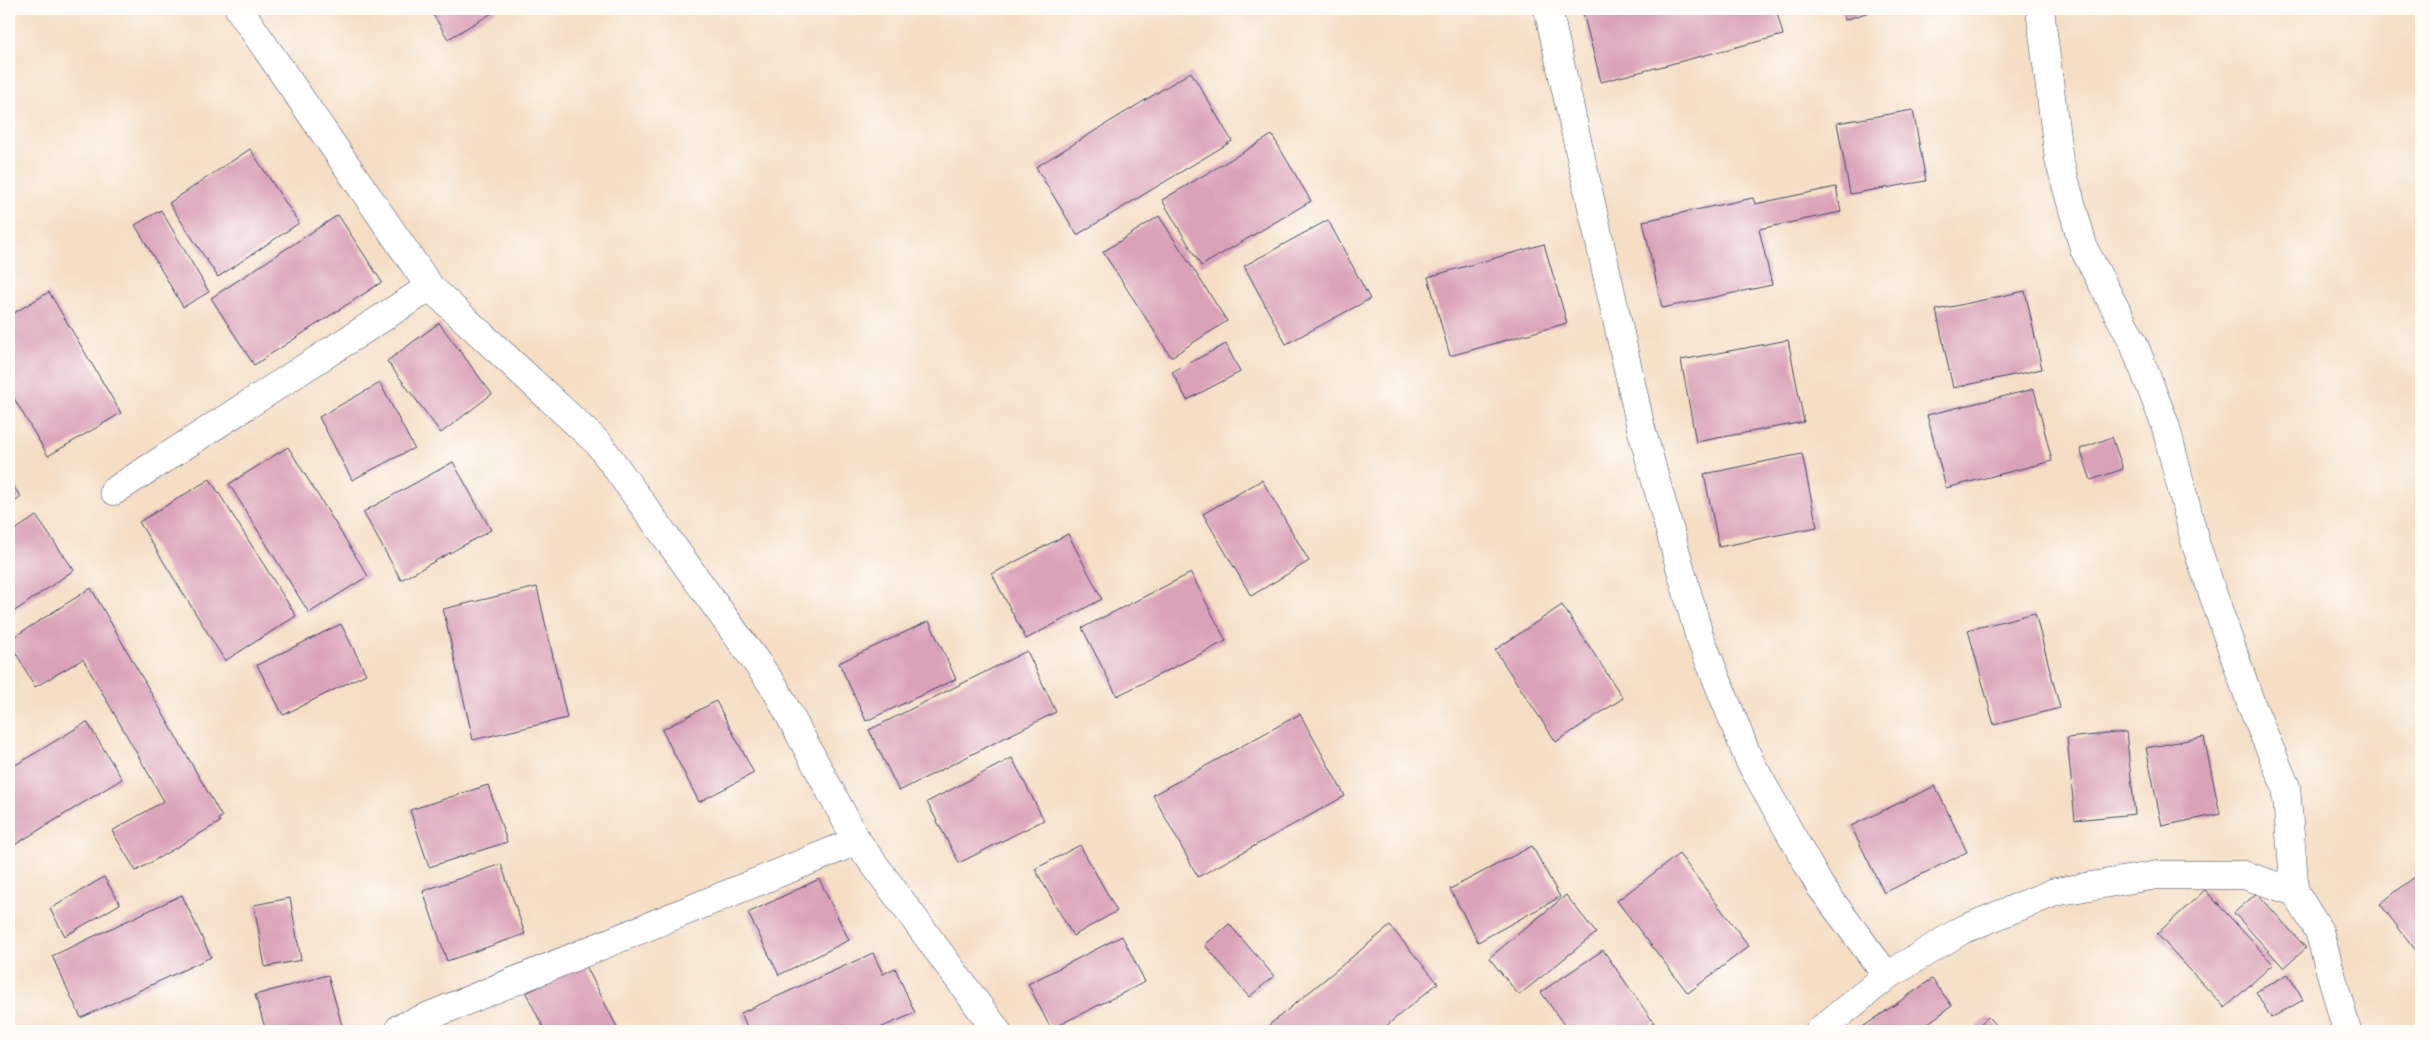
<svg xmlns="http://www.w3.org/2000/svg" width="2430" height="1040" viewBox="0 0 2430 1040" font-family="Itim,sans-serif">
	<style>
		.building { fill: #daa2b8 }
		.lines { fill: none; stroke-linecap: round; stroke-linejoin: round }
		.minor-casing { stroke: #3c496d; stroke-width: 29 }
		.minor { stroke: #fff; stroke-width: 28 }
	</style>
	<rect width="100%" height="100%" fill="#fdfcf7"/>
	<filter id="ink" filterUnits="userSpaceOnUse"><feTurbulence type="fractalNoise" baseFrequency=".02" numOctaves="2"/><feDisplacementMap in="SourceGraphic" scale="10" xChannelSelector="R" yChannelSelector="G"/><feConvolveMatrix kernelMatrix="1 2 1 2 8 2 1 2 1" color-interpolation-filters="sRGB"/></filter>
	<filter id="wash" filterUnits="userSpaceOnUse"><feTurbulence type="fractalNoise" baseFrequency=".0096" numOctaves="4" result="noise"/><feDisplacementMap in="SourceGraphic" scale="20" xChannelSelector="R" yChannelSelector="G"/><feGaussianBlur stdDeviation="1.12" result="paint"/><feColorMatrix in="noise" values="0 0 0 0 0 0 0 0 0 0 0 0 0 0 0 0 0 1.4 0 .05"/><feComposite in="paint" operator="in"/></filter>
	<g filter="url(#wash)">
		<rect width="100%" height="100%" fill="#f5dec4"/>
		<g id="blocks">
			<path class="building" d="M430,9H499L448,39Z
				M1582,9H1776L1783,35L1601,82Z
				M1841,9H1878L1845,20Z
				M1191,72L1232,141L1077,235L1036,167Z
				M1913,110L1926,181L1850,194L1837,123Z
				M1272,135L1311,201L1201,266L1162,200Z
				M250,149L299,223L218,277L169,203Z
				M1836,187L1841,212L1759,229L1772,285L1662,308L1643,221L1753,198L1755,204Z
				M161,210L209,292L183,307L135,225Z
				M338,215L382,282L254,365L211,298Z
				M1159,216L1227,321L1171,357L1103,252Z
				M1328,220L1370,299L1286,344L1244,266Z
				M1544,244L1567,323L1450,356L1428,277Z
				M2025,291L2042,369L1953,388L1936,310Z
				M49,292L121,413L48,456L9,390V316Z
				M439,323L492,394L441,433L387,361Z
				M1788,340L1804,422L1696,442L1681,360Z
				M1226,344L1240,372L1187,400L1172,372Z
				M380,383L414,448L352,480L319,417Z
				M2034,389L2052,461L1946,488L1927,415Z
				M2112,437L2123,469L2091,480L2080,449Z
				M288,447L368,576L309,613L229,484Z
				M1802,454L1817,527L1719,547L1704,474Z
				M453,462L491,530L401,580L363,512Z
				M210,479L296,616L225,661L139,522Z
				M9,480L21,497L9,506Z
				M1262,480L1309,561L1251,596L1203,514Z
				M36,516L74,570L9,615V534Z
				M1068,534L1102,599L1026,639L992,574Z
				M1191,573L1226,641L1117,696L1082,628Z
				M537,587L567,718L473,740L443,609Z
				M91,588L222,817L218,819L220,822L136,871L112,831L164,801L83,659L35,687L9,640Z
				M1562,605L1623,698L1556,742L1495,650Z
				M2035,613L2060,708L1994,725L1968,630Z
				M929,621L956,679L866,721L839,663Z
				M341,624L366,674L283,715L257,665Z
				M1027,651L1056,712L899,791L869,730Z
				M716,701L754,773L699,802L662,730Z
				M1300,714L1345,796L1198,877L1153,795Z
				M87,722L122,779L13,846L9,838V769Z
				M2126,732L2135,814L2075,820L2067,738Z
				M2204,737L2220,814L2162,826L2146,748Z
				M1012,758L1044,820L959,863L927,802Z
				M488,785L507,842L429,867L410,810Z
				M1935,786L1967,852L1884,893L1851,826Z
				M1080,845L1117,911L1073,936L1035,869Z
				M1532,846L1560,897L1478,942L1450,889Z
				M1679,854L1749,946L1688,993L1617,901Z
				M501,864L525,934L447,961L423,891Z
				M2421,872V957L2380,904Z
				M104,877L120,904L65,936L50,909Z
				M819,879L849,940L779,975L748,913Z
				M2205,890L2273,964L2225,1008L2157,934Z
				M2257,893L2306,948L2284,968L2234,913Z
				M182,895L211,957L81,1018L52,956Z
				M1566,895L1596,933L1519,995L1489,958Z
				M290,898L301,960L265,967L254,905Z
				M1229,924L1274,976L1249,997L1205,945Z
				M1390,926L1438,983L1380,1031H1274L1269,1025Z
				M1122,936L1145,982L1051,1029L1028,984Z
				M1603,950L1654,1023L1641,1031H1568L1541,992Z
				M873,953L883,974L895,968L915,1013L873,1031H847L844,1025L832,1031H749L741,1013Z
				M585,964L619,1031H545L526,993Z
				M2288,974L2303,1000L2271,1018L2256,992Z
				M328,975L343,1029L336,1031H266L255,995Z
				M1932,979L1952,1006L1917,1031H1857Z
				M1988,1017L2001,1031H1972Z"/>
		</g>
	</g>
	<g filter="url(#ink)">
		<use href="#blocks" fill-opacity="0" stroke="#3c496d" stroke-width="1"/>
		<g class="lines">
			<defs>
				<path id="minor" d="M239,9L430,287L599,444L775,688L857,841L997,1031
					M1548,9L1641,428L1699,635L1749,760L1820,886L1887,976
					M2040,9L2059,160L2084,249L2133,342L2165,424L2196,545L2251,704L2286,787L2295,892L2319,931L2347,1031
					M114,491L430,287
					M400,1028L857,841
					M1819,1031L1887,976L1962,930L2055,892L2157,875H2244L2295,892"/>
			</defs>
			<use href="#minor" class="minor-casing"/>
			<use href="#minor" class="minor"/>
		</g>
	</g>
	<rect width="2430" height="1040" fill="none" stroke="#fdfcf7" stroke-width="30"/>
</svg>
